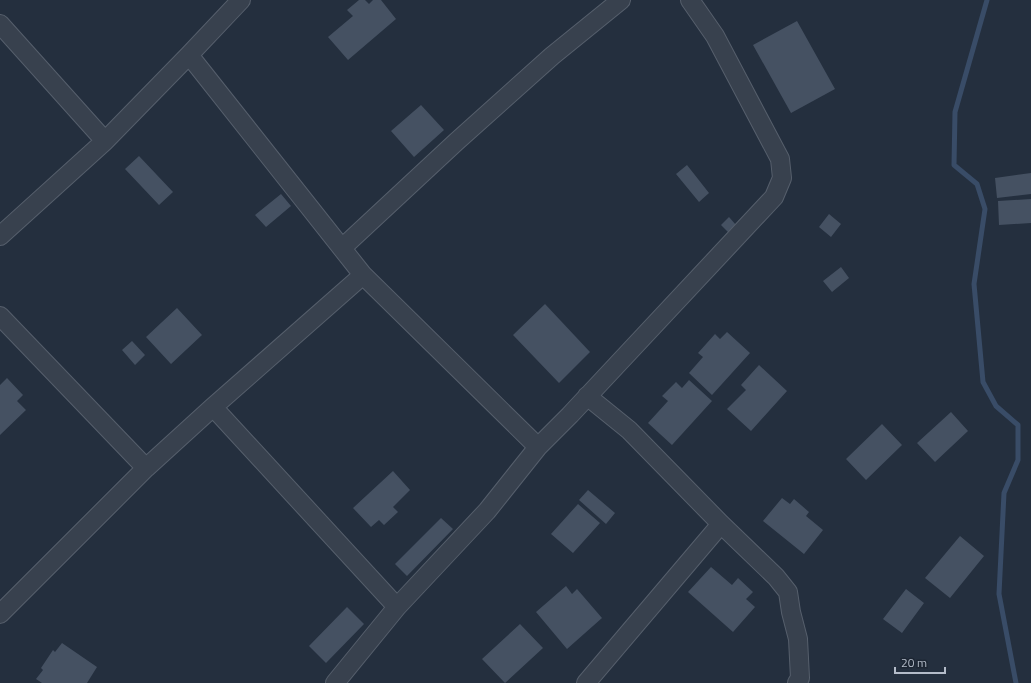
<svg xmlns="http://www.w3.org/2000/svg" width="1031" height="683" viewBox="0 0 1031 683" font-family="'Titillium Web',sans-serif">
	<style>
		.lines { fill: none; stroke-linecap: round; stroke-linejoin: round }
		.stream { stroke: #394c67; stroke-width: 5 }
		.building { fill: #455162 }
		.minor-casing { stroke: #565f6c; stroke-width: 20 }
		.minor { stroke: #38414e; stroke-width: 18 }
	</style>
	<rect width="100%" height="100%" fill="#242f3e"/>
	<g class="lines">
		<path class="stream" d="M987,0L955,112L954,165L977,184L985,209L974,284L983,382L996,406L1018,425V460L1004,493L999,594L1016,683"/>
	</g>
	<path class="building" d="M359,0H365L369,4L373,0H381L396,19L348,60L328,37L353,16L347,10Z
		M797,21L835,89L791,113L753,45Z
		M421,105L444,130L414,157L391,131Z
		M139,156L173,192L159,205L125,169Z
		M687,165L709,193L699,202L676,174Z
		M1031,173V194L997,198L995,178Z
		M281,194L291,206L266,227L255,215Z
		M1031,199V223L999,225L998,201Z
		M829,214L841,224L831,237L819,227Z
		M729,217L736,225L728,232L721,225Z
		M841,267L849,278L832,292L823,281Z
		M545,304L590,352L559,383L513,335Z
		M177,308L202,335L171,364L146,337Z
		M727,332L750,353L712,395L689,373L703,357L698,353L715,334L720,339Z
		M132,341L145,355L135,365L122,350Z
		M759,365L787,391L751,431L727,409L746,390L741,385Z
		M7,378L23,395L17,401L26,410L0,435V385Z
		M689,380L712,401L672,445L648,423L668,401L662,396L676,382L682,388Z
		M951,412L968,431L935,462L917,443Z
		M882,424L902,445L866,480L846,459Z
		M393,471L410,490L393,507L398,512L384,525L379,520L371,527L353,508Z
		M588,490L615,513L606,524L579,500Z
		M782,498L790,504L794,499L809,512L806,516L823,530L804,554L763,521Z
		M578,504L600,523L573,553L551,534Z
		M441,518L453,529L407,576L395,564Z
		M960,536L984,556L950,598L925,578Z
		M711,567L732,585L738,578L753,592L746,599L755,607L733,632L688,592Z
		M566,586L572,594L577,589L602,618L567,649L536,612Z
		M906,589L924,603L902,633L883,619Z
		M347,607L364,624L326,663L309,646Z
		M520,624L543,648L505,683L482,659Z
		M62,643L97,667L87,683H42L36,679L43,670L41,668L53,650L55,652Z"/>
	<g class="lines">
		<defs>
			<path id="minor" d="M0,24L105,141
				M189,55L363,275L538,447
				M0,236L105,141L189,55L241,0
				M342,248L456,142L552,56L621,0
				M0,316L146,468
				M587,396L629,430L721,524L776,577L788,592L791,612L798,639L800,678L797,683
				M213,407L397,607
				M0,614L146,468L213,407L363,275
				M335,683L397,607L487,511L538,447L570,415L774,197L782,178L780,159L715,36L690,0
				M586,683L721,524"/>
		</defs>
		<use href="#minor" class="minor-casing"/>
		<use href="#minor" class="minor"/>
	</g>
	<path d="M895 667v6h50v-6" fill="none" stroke="#b4bcc9" stroke-width="2"/>
	<text x="901" y="667" font-size="12" fill="#b4bcc9" stroke="#1d2633" stroke-width="3" paint-order="stroke">20 m</text>
</svg>
